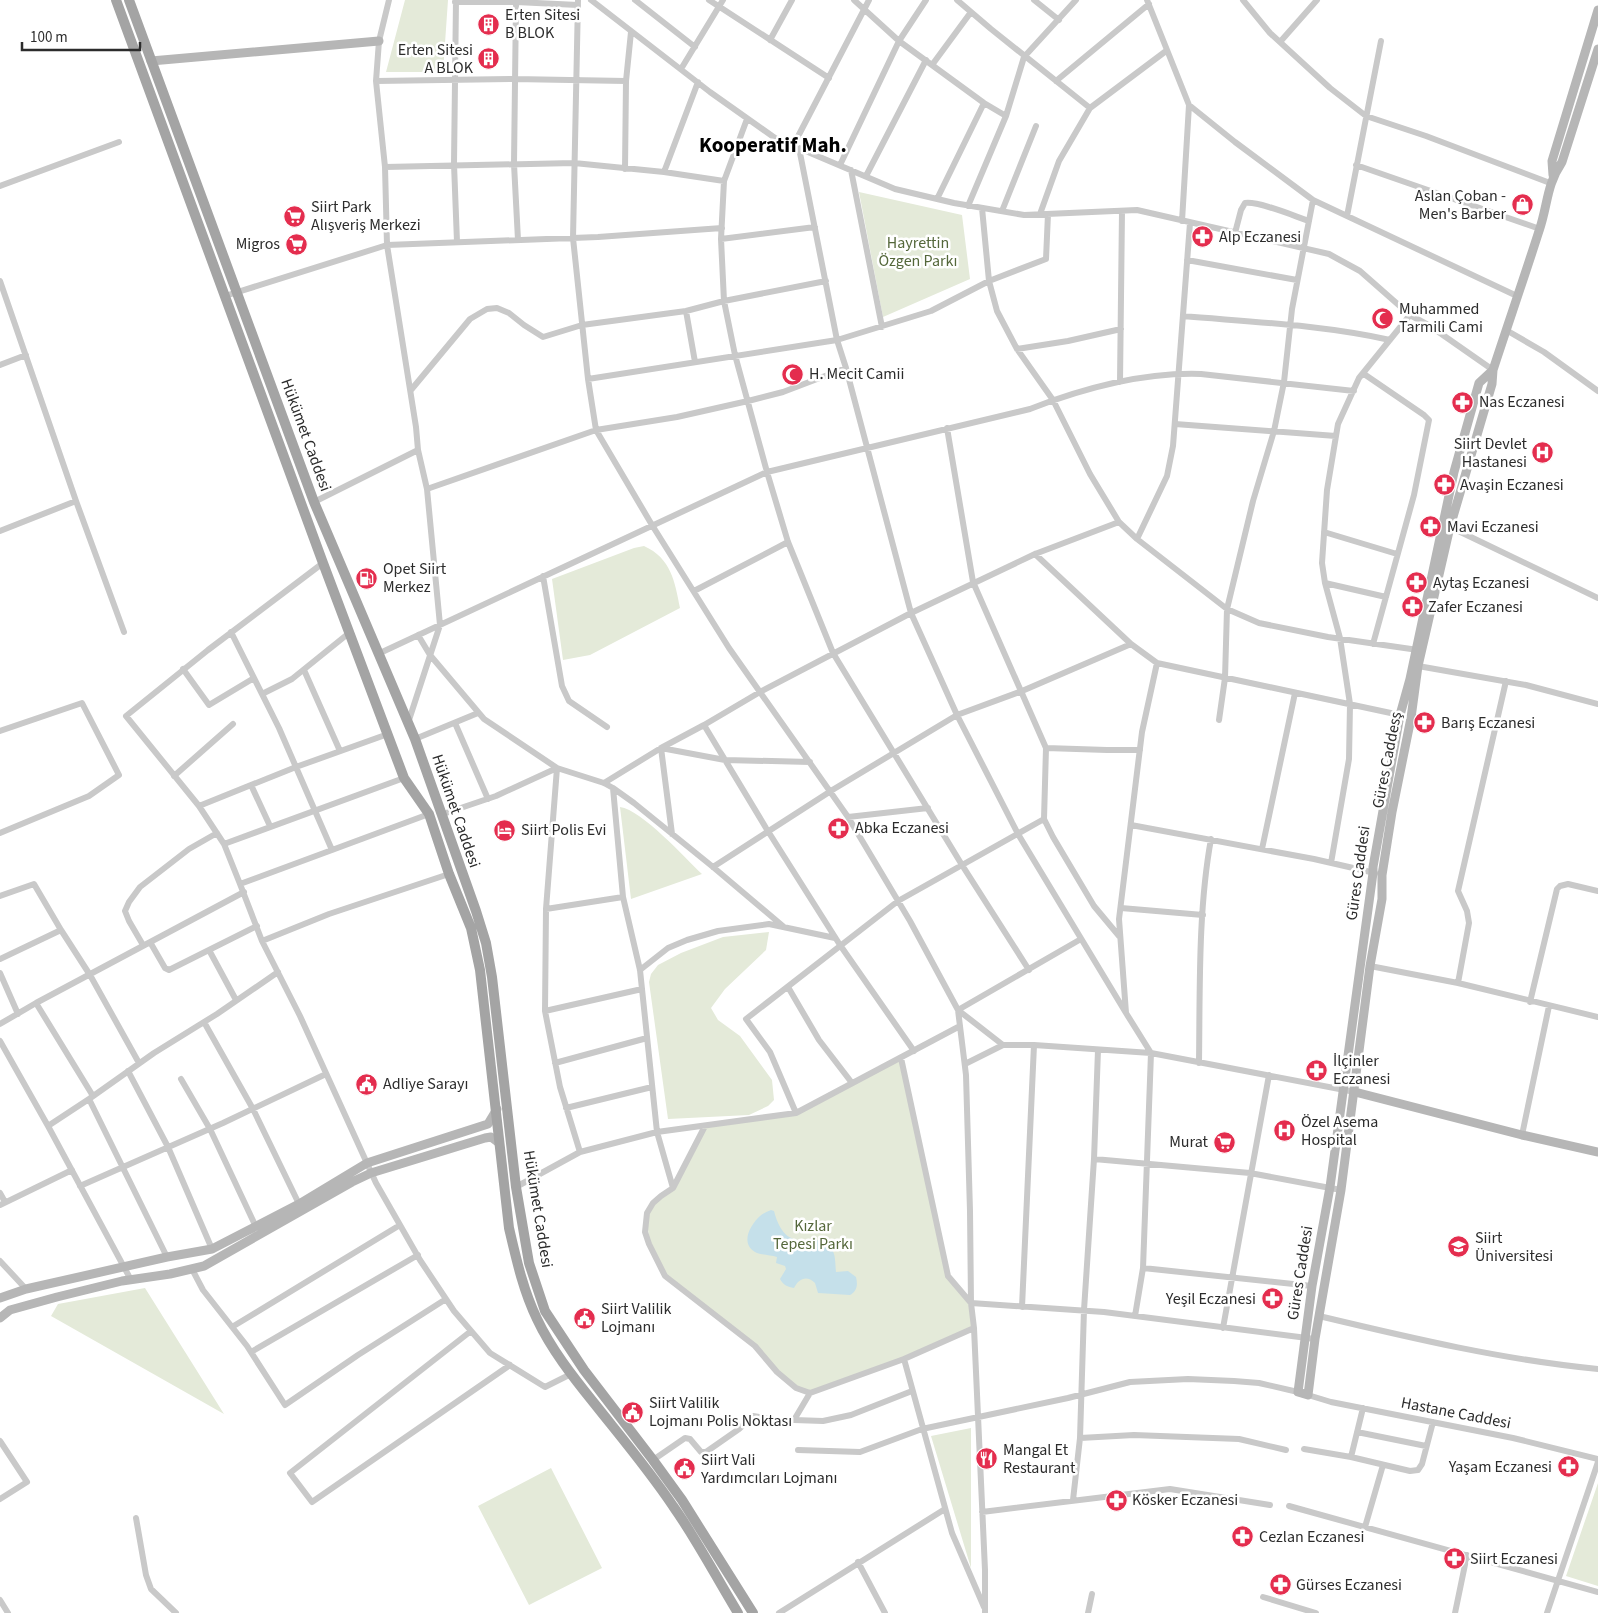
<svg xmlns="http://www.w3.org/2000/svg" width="1598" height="1613" viewBox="0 0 1598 1613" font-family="'Source Sans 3',sans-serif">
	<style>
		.green { fill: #e4ead9 }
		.water { fill: #c5e0ea }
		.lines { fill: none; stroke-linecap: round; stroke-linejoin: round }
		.street { stroke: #c9c9c9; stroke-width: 6 }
		.secondary { stroke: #b6b6b6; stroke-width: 9 }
		.primary { stroke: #a4a4a4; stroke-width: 10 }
		.labels { text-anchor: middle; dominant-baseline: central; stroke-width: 5; stroke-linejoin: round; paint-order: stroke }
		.poi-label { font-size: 16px; fill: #2c2c2c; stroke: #fff; text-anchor: start }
		.park-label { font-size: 16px; fill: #54673a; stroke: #fff }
		.street-label { font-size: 16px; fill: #2c2c2c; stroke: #fff }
		.district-label { font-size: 21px; font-weight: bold; fill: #000; stroke: #fff }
	</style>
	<rect width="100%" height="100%" fill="#fff"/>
	<path class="green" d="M405,0H448L443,72H386Z
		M859,192L962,215L970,279L883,317Z
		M644,546C671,558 675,582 680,608L590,655L563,660L552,579L634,548Z
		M620,807C642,810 685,858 702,874L631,899Z
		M769,932L766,950L725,989L711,1008L718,1020L740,1036L772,1080L774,1100L768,1106L749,1115L668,1119L649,982L651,974L658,965L681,953L723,937Z
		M901,1058L948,1276L971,1303L974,1328L904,1359L810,1393L796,1388L755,1346L665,1276L649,1244L647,1213L661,1196L673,1188L705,1126L796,1113Z
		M145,1288L224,1414L51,1316L58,1304Z
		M971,1428V1568L931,1436Z
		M551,1468L602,1568L529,1605L478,1506Z
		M1598,1483V1586L1566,1576Z"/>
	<path class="water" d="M771,1210L774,1211C787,1261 817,1227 831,1248C836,1254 835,1264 836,1272L848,1271L856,1277C858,1285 857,1291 850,1295L818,1293L815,1283C807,1275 799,1278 794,1288C788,1287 783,1285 780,1279L786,1269L785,1266L776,1263L777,1257C771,1255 763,1255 757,1253C739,1245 750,1225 760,1216C763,1213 767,1212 771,1210Z"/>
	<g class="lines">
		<path class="street" d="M389,0L379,41L376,81L385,167L387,245L416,427L418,450L427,489L440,625L408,723
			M456,0L454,164L457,242
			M578,0L573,238L588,379L596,430L652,525L729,648L848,817L910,921L958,1010L966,1075L970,1211L971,1303L974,1328L985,1570V1613
			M591,0L710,92L775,138L895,189L954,203L1024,215L1137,210L1329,254L1360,271L1410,315L1430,326L1493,370
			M635,0L695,47
			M709,0L829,78
			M854,0L899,41L984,103L1006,116
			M957,0L991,29L1090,108
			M1034,0L1059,20
			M1147,0L1189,105L1182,221
			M1243,0L1270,33L1330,88L1366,116L1426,136L1550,183
			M455,2H516L578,5
			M516,2L514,164L518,240
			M770,40L792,0
			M1280,42L1317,0
			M932,65L971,12
			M681,69L723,0
			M376,81L514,79L626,81
			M1056,81L1149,4
			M1189,105L1235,142L1313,200L1517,296
			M747,119L724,181L721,239L724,301L735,355L767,472L788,542L833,653L962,865L1029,970
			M793,146L869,0
			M799,148L837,340L846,368L911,613L957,715L1018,834L1126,1013
			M840,165L899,41L926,0
			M1356,165L1540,229
			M385,167L574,163L664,172L724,181
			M625,169L626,81L631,32
			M851,170L882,327
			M664,172L698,82
			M866,176L926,60
			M0,186L119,142
			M937,199L984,103
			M968,206L1006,116L1024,57L1076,0
			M982,208L989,281L997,311L1017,349L1053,400L1090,474L1119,522L1137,539L1227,609L1259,623L1328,637L1418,650
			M1002,211L1036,126
			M1040,214L1059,161L1090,108L1166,51
			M1347,216L1381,41
			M1235,233L1241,210L1245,203C1259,201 1294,216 1309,221
			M721,239L815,227
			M1187,260L1297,280
			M0,281L76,501
			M225,296L387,245L598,237L722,228
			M686,311L695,362
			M1183,316C1252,322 1322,325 1390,340
			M1506,330L1544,352L1598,391
			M1017,349L1068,341L1121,329
			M0,365L26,355
			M1364,374L1424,415L1429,420L1414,495L1373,644
			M588,379L837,340L931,311L989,281L1046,259L1048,214
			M1120,382L1122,211
			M411,390L470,319L487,309L497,308L509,313L524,325L543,337L582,325L686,311L724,301L826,281
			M1175,424L1336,436
			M947,428L973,582L1046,748L1044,819L1053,837L1094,906L1119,936
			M427,489L596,430L677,417L748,401L783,392L846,368
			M314,502L418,450
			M1450,527L1598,598
			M0,531L76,501L124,632
			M1324,532L1397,554
			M1137,539L1167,476L1173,446L1190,223
			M1035,554L1131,644L1157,663L1400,715
			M323,563L208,650L126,716L199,806L224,844L240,884L332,850
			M543,576L562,686L569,701L607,727
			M1325,583L1386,597
			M694,591L788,542
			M231,632L279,728L332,850L429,814
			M418,635L430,655L484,719L557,768L604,783L613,788L634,803L713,867L784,927
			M380,653L767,472L1030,409C1084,388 1142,372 1201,374L1354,391
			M1418,666L1526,685L1598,704
			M183,669L209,705L254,678
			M304,670L340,751
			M262,694L292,679L349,633
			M1219,720L1225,678L1227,609L1253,501L1274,431L1284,382L1292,309L1313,200
			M455,723L488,799
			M704,725L766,828L840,945L914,1051
			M0,731L82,703L119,775L89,796L0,833
			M415,739L478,713
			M661,748L725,760L810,762
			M661,748L672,834
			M1046,748L1107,750H1140
			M174,776L233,724
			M604,783L661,748L704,725L760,692L911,613L1035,554L1119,522
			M251,785L270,826
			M613,788L623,897L640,970L657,1132L796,1113L960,1026
			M199,806L296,767L388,734
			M443,814L496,796L557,768L546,909L545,1011
			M848,817L928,808
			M1131,825L1314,859L1375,873
			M224,844L404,778
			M1262,849L1295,693
			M1331,863L1349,759L1350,704L1340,638L1325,583L1322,563L1327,490L1338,424L1359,378L1410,315
			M713,867L834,789L957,715L1022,691L1131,644
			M240,884L262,941L300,1016L376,1183L420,1260L454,1311L490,1353L545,1387L571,1374
			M0,896L34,884L61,930
			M1121,908L1203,915
			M546,909L623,897
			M262,941L329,914L449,874
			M150,942L165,968L169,970L257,926
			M143,945L129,921L125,911L129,902L140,887L189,849L217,833
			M209,950L236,1000
			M0,959L61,930L90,975L139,1063
			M1370,966L1458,983L1598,1017
			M640,970L668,948L687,940L718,931L769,924L835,938
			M0,973L18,1014
			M1458,983L1469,923L1467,911L1458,891L1506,681
			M788,987L819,1040L852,1083
			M642,989L545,1011L560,1087L580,1152L657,1132L673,1188
			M1530,1002L1557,889L1560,886L1568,884L1598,891
			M36,1003L93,1096
			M958,1010L1081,939
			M958,1010L1003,1045
			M204,1022L253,1109L299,1204
			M0,1024L36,1003L244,892
			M0,1041L48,1126L131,1280
			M901,1058L948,1276L971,1303L1104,1312L1315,1339
			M555,1063L647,1038
			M1199,1063C1200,990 1198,910 1211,839
			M965,1064L1003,1045H1034L1151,1053L1355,1092
			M128,1071L168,1147L212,1249
			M181,1079L210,1129L256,1227
			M89,1099L167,1257
			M566,1108L652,1087
			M796,1113L770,1052L746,1019L898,901L1044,819
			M48,1126L89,1099L154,1053L217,1014L278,972
			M705,1126L673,1188L661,1196L653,1203L647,1213L645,1232L649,1244L665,1276L755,1346L777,1372L796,1388L810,1393L904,1359L974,1328
			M1522,1135L1549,1006
			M1094,1159L1250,1173L1341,1190
			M80,1186L223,1123L326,1074
			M516,1187L580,1152
			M0,1193L5,1202
			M0,1205L72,1170
			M0,1261L26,1289
			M1143,1268L1312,1286
			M192,1269L203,1290L247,1346L285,1405L358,1355L446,1299
			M1022,1307L1034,1045
			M1135,1316L1143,1268L1151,1053L1126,1013L1119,919L1142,732L1157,663
			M1319,1316C1411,1338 1504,1360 1598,1369
			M232,1327L400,1225
			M1223,1328L1269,1075
			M471,1331L290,1473L312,1502L510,1365
			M251,1352L418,1255
			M904,1359L952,1533L984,1607
			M810,1393L794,1420L823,1421L851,1415L912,1391
			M1308,1395L1331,1402L1513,1438L1598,1459
			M1357,1432L1426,1446
			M1080,1438L1134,1435L1239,1439L1286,1450
			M0,1441L27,1482L0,1499
			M1304,1449L1351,1457L1410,1471L1418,1470L1422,1464L1433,1422
			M798,1450L860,1452L922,1429L1068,1398L1130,1382L1188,1379L1234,1381L1259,1383L1298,1392
			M1351,1457L1363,1408
			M653,1460L685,1438L690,1439L701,1452H706L739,1429L753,1416L776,1420H794
			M1073,1500L1080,1438L1084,1310L1094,1159L1098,1050
			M1289,1506L1598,1592
			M982,1512L1170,1489L1270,1505
			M136,1518L146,1575L151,1589L176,1613
			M1365,1527L1383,1465
			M858,1562L885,1613
			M1263,1597L1316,1613
			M0,1600L8,1613
			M779,1613L945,1509
			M1088,1613L1092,1594
			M1455,1613L1467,1555
			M1547,1613L1598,1462"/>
		<path class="secondary" d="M151,61L379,41
			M1553,175L1552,161L1598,10
			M1493,370L1479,383L1454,472L1410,679L1400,715L1373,867V873L1330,1187L1312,1286L1298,1392L1308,1395L1315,1339L1341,1190L1370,966L1382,899V875L1392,812L1411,718L1418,666L1450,527L1492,384L1493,370C1508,324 1524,278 1539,231C1548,205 1546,186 1562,162L1598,49
			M1355,1092L1522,1135L1598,1152
			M0,1298L26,1289L167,1257L212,1249L299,1204L367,1163L488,1124L497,1109
			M0,1318L10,1310L57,1297L122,1281L170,1274L204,1266L352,1182L371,1173L485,1138L491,1137L499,1143"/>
		<path class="primary" d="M116,0L323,563L404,778L429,814L449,874L471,928L480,970L509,1228C516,1258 523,1290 537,1319C551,1349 573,1377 594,1403C621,1437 649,1470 673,1506C697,1540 716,1577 738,1613
			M129,0L314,502L415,739L476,911L486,943L492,977L516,1187L529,1263L545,1311L584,1370L653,1460L682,1500L753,1613"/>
	</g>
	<defs>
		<symbol id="building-disc" viewBox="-11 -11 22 22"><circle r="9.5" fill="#e42d4e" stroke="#fff"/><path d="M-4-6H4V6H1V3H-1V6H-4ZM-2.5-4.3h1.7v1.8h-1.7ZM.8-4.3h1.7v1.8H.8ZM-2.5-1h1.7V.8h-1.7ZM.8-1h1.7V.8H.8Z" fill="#fff"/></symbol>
		<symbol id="shop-disc" viewBox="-11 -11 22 22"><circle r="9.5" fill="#e42d4e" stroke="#fff"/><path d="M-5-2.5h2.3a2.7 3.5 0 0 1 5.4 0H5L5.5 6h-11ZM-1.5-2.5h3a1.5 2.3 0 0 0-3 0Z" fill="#fff"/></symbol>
		<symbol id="supermarket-disc" viewBox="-11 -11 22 22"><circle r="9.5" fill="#e42d4e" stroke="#fff"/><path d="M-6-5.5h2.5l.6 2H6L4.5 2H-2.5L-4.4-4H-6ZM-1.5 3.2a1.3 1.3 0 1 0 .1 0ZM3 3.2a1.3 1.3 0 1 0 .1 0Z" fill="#fff"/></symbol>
		<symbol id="pharmacy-disc" viewBox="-11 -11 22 22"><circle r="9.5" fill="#e42d4e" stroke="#fff"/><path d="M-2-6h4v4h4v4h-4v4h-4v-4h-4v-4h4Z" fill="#fff"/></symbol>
		<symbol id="mosque-disc" viewBox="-11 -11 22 22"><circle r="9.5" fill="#e42d4e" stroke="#fff"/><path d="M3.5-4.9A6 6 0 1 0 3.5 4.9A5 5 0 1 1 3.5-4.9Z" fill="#fff"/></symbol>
		<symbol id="hospital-disc" viewBox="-11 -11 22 22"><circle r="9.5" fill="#e42d4e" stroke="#fff"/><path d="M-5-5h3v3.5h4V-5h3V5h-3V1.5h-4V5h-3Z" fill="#fff"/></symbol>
		<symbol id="fuel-disc" viewBox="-11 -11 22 22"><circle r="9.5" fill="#e42d4e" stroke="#fff"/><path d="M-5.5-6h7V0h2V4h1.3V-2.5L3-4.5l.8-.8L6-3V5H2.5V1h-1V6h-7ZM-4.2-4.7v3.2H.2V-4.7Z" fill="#fff"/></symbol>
		<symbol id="hotel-disc" viewBox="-11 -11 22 22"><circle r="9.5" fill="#e42d4e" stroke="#fff"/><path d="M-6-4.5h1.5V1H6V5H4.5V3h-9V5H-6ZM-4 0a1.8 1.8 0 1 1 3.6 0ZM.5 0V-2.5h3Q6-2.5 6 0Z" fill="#fff"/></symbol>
		<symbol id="civic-disc" viewBox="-11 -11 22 22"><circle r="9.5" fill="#e42d4e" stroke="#fff"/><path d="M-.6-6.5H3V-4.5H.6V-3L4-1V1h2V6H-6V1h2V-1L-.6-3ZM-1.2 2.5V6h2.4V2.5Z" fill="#fff"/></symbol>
		<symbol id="university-disc" viewBox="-11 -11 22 22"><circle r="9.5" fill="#e42d4e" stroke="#fff"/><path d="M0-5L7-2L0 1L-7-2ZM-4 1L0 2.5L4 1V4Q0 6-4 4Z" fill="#fff"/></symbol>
		<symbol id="restaurant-disc" viewBox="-11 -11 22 22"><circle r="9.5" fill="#e42d4e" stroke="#fff"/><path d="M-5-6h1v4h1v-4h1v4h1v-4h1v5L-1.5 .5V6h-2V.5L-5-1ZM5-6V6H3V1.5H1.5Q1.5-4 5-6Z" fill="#fff"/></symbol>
	</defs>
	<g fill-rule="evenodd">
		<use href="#building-disc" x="476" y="12" width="25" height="25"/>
		<use href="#building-disc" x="476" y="46" width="25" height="25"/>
		<use href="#shop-disc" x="1510" y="192" width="25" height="25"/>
		<use href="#supermarket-disc" x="282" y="204" width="25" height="25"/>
		<use href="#pharmacy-disc" x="1190" y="224" width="25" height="25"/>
		<use href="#supermarket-disc" x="284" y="232" width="25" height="25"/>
		<use href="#mosque-disc" x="1370" y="306" width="25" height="25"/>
		<use href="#mosque-disc" x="780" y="362" width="25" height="25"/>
		<use href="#pharmacy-disc" x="1450" y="390" width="25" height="25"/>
		<use href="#hospital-disc" x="1530" y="440" width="25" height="25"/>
		<use href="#pharmacy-disc" x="1432" y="472" width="25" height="25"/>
		<use href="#pharmacy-disc" x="1418" y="514" width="25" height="25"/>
		<use href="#fuel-disc" x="354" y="566" width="25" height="25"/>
		<use href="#pharmacy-disc" x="1404" y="570" width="25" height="25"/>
		<use href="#pharmacy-disc" x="1400" y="594" width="25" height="25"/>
		<use href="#pharmacy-disc" x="1412" y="710" width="25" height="25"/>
		<use href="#pharmacy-disc" x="826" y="816" width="25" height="25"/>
		<use href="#hotel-disc" x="492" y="818" width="25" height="25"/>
		<use href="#pharmacy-disc" x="1304" y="1058" width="25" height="25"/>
		<use href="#civic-disc" x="354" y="1072" width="25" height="25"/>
		<use href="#hospital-disc" x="1272" y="1118" width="25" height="25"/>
		<use href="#supermarket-disc" x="1212" y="1130" width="25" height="25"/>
		<use href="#university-disc" x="1446" y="1234" width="25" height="25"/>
		<use href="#pharmacy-disc" x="1260" y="1286" width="25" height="25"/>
		<use href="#civic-disc" x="572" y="1306" width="25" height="25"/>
		<use href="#civic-disc" x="620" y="1400" width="25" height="25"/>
		<use href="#restaurant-disc" x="974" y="1446" width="25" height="25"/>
		<use href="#pharmacy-disc" x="1556" y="1454" width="25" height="25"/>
		<use href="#civic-disc" x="672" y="1456" width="25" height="25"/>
		<use href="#pharmacy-disc" x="1104" y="1488" width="25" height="25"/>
		<use href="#pharmacy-disc" x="1230" y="1524" width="25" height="25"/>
		<use href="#pharmacy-disc" x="1442" y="1546" width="25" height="25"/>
		<use href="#pharmacy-disc" x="1268" y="1572" width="25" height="25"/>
	</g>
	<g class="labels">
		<g class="poi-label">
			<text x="505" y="15">Erten Sitesi<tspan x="505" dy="18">B BLOK</tspan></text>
			<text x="473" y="50" text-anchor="end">Erten Sitesi<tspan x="473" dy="18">A BLOK</tspan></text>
			<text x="1506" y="196" text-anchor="end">Aslan Çoban -<tspan x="1506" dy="18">Men's Barber</tspan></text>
			<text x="311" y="207">Siirt Park<tspan x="311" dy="18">Alışveriş Merkezi</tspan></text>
			<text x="1219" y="237">Alp Eczanesi</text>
			<text x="280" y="244" text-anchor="end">Migros</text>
			<text x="1399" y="309">Muhammed<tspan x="1399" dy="18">Tarmili Cami</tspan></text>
			<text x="809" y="374">H. Mecit Camii</text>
			<text x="1479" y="402">Nas Eczanesi</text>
			<text x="1527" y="444" text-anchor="end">Siirt Devlet<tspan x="1527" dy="18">Hastanesi</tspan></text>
			<text x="1460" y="485">Avaşin Eczanesi</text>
			<text x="1447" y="527">Mavi Eczanesi</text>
			<text x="383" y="569">Opet Siirt<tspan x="383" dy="18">Merkez</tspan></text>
			<text x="1433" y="583">Aytaş Eczanesi</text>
			<text x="1428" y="607">Zafer Eczanesi</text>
			<text x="1441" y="723">Barış Eczanesi</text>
			<text x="855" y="828">Abka Eczanesi</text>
			<text x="521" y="830">Siirt Polis Evi</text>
			<text x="1333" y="1061">İlçinler<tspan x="1333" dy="18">Eczanesi</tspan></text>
			<text x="383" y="1084">Adliye Sarayı</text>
			<text x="1301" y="1122">Özel Asema<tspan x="1301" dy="18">Hospital</tspan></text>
			<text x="1208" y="1142" text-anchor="end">Murat</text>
			<text x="1475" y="1238">Siirt<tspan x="1475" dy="18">Üniversitesi</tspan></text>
			<text x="1256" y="1299" text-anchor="end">Yeşil Eczanesi</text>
			<text x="601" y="1309">Siirt Valilik<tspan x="601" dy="18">Lojmanı</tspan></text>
			<text x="649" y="1403">Siirt Valilik<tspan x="649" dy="18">Lojmanı Polis Noktası</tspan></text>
			<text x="1003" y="1450">Mangal Et<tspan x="1003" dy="18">Restaurant</tspan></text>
			<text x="701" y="1460">Siirt Vali<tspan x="701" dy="18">Yardımcıları Lojmanı</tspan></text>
			<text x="1552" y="1467" text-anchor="end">Yaşam Eczanesi</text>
			<text x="1132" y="1500">Kösker Eczanesi</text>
			<text x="1259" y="1537">Cezlan Eczanesi</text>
			<text x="1470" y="1559">Siirt Eczanesi</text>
			<text x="1296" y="1585">Gürses Eczanesi</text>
		</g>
		<g class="park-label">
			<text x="918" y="243">Hayrettin<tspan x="918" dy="18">Özgen Parkı</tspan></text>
			<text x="813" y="1226">Kızlar<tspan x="813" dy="18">Tepesi Parkı</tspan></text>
		</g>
		<g class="street-label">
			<text transform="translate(306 435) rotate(70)">Hükümet Caddesi</text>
			<text transform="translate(1387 760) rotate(-79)">Güres Caddesş</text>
			<text transform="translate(456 811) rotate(71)">Hükümet Caddesi</text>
			<text transform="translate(1358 873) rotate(-82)">Güres Caddesi</text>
			<text transform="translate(538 1209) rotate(81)">Hükümet Caddesi</text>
			<text transform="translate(1300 1273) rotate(-81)">Güres Caddesi</text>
			<text transform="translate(1456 1413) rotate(11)">Hastane Caddesi</text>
		</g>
		<g class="district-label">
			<text x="773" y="145">Kooperatif Mah.</text>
		</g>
	</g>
	<path d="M22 42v8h118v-8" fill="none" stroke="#2c2c2c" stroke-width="2.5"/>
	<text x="30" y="42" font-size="15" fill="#2c2c2c" stroke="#ffffff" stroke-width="4" paint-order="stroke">100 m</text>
</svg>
